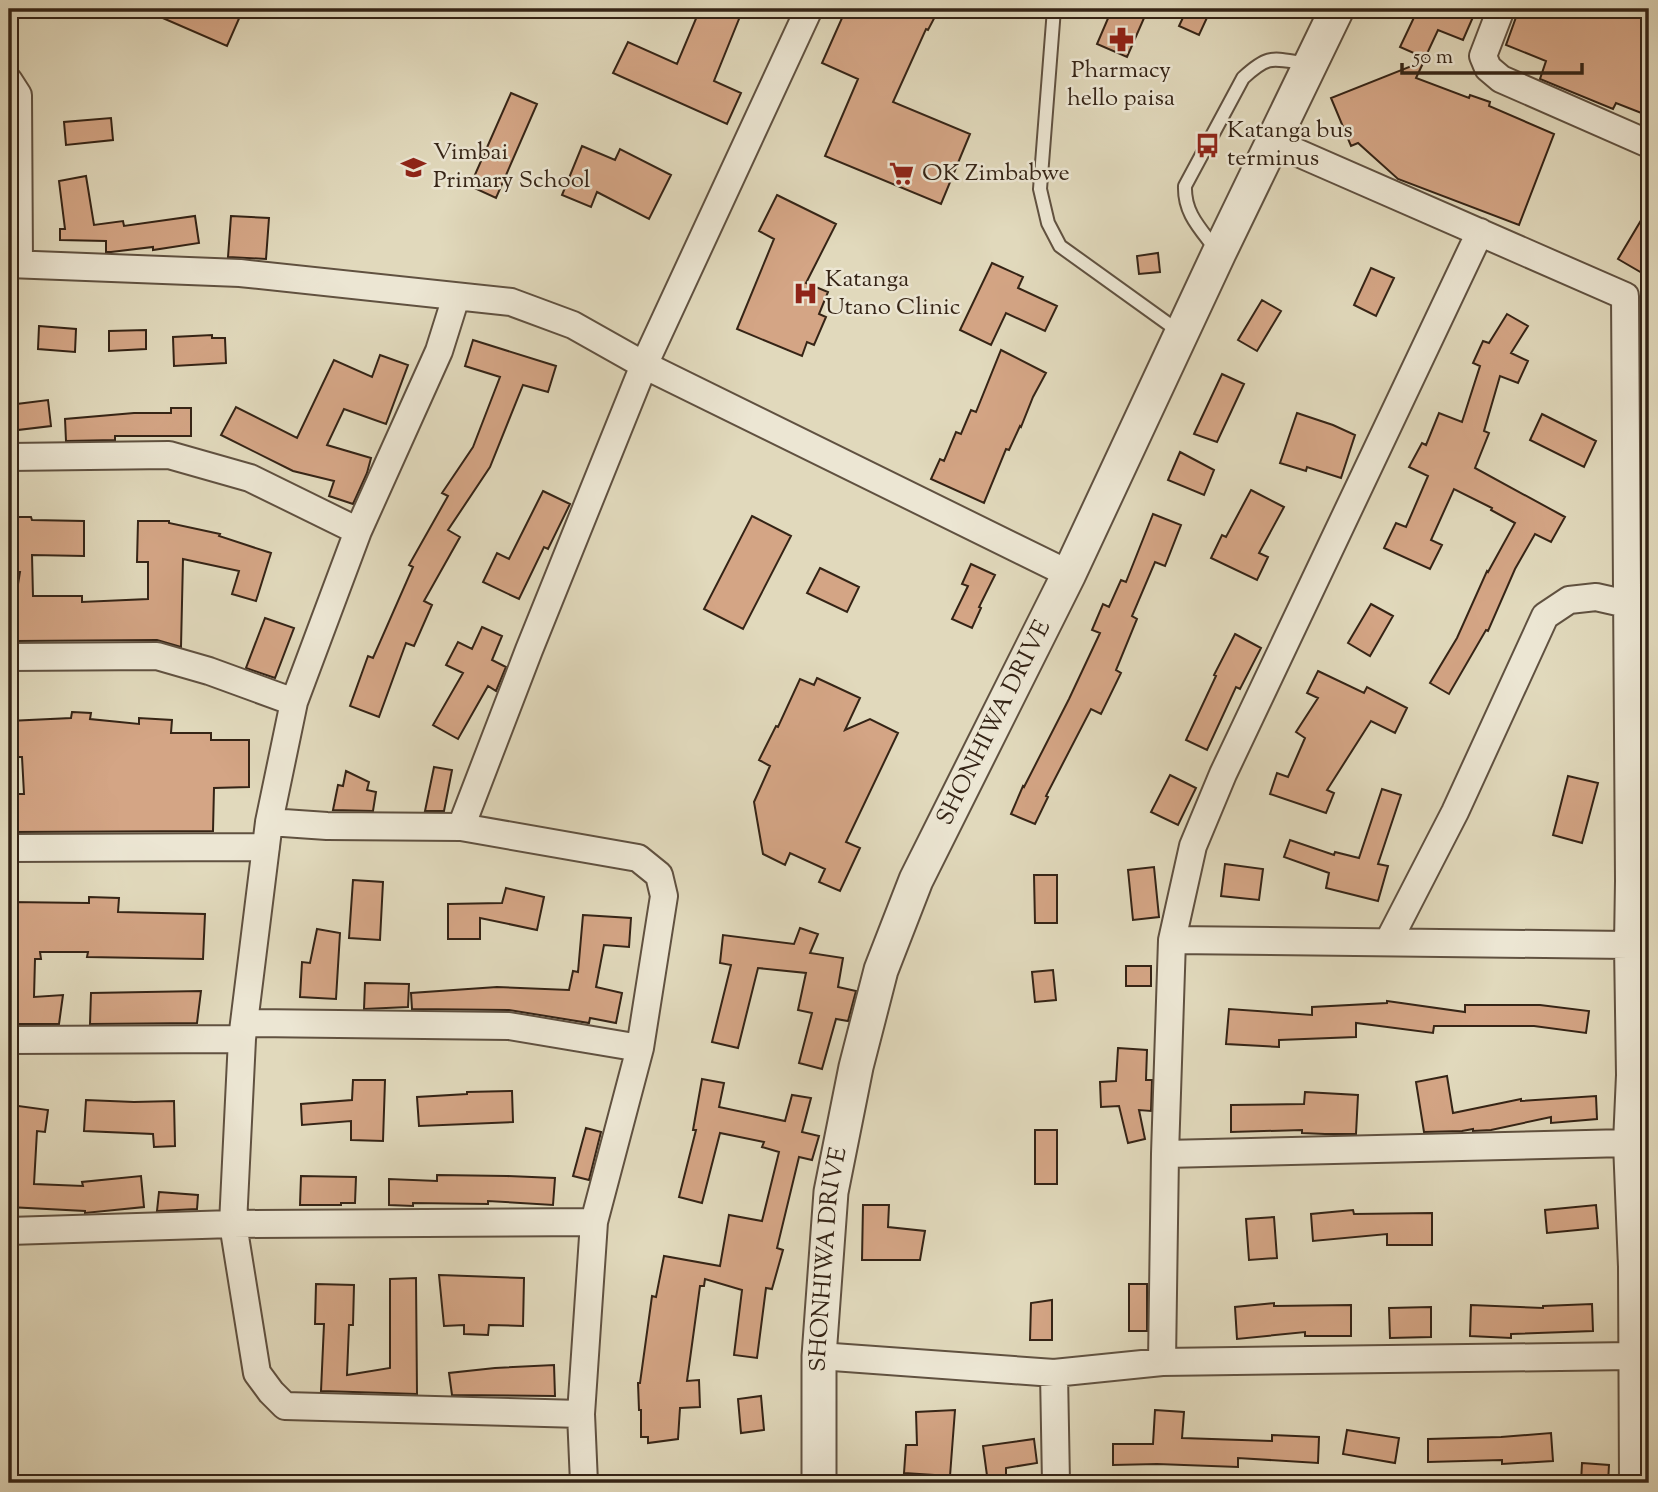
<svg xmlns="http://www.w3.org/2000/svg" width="1658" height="1492" viewBox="0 0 1658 1492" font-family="'Sorts Mill Goudy',serif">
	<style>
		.building { fill: #d4a585; stroke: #352416; stroke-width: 2 }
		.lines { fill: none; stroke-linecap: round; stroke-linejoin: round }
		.service-casing { stroke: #605140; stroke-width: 16 }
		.minor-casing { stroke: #605140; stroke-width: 30 }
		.tertiary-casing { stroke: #605140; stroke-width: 37 }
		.service { stroke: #ece6d3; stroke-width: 12 }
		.minor { stroke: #ece6d3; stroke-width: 26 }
		.tertiary { stroke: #ece6d3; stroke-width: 33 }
		.labels { text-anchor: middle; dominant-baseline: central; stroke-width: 5; stroke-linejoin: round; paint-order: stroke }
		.poi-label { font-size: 24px; fill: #352416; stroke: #ece6d3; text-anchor: start }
		.street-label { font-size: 24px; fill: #352416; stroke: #ece6d3 }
	</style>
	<rect width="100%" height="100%" fill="#e1d9bc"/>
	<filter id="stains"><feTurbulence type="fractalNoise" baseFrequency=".00286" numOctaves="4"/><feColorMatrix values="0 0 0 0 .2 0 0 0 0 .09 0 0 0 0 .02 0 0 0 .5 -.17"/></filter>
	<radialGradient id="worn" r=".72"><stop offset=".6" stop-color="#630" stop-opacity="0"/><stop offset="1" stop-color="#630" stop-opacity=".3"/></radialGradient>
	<path class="building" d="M142,9H228L241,14L227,46Z
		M700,9H743L714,81L741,93L727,124L613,73L628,42L677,64Z
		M846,9H939L928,30L926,29L893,102L970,134L941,204L825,156L858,79L822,63Z
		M1112,9H1148L1127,57L1097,44Z
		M1187,9H1211L1199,35L1179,26Z
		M1418,9H1453L1473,17L1463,40L1438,30L1425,58L1400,47Z
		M1519,9H1649V116L1616,103L1613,109L1540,79L1546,61L1506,45Z
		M1424,61L1416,78L1469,98L1470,95L1490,102L1489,106L1554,134L1519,225L1398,179L1358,143L1351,146L1331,98Z
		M511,93L537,104L496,198L470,186Z
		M111,118L113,140L66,145L64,122Z
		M582,146L615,160L620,149L671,175L649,219L597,192L591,207L562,195Z
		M86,176L94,225L123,221L124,226L195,216L199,243L153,250V247L111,252H106V241L60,240V229H65L59,181Z
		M777,195L836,224L806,283L828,292L819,314L826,317L814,345L807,342L802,356L737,329L774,239L759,231Z
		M1649,207V277L1618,259Z
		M231,216L269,218L266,259L228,257Z
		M1158,253L1160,272L1139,274L1137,256Z
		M992,263L1023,277L1018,288L1057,306L1045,331L1006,313L991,345L960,330Z
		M1371,268L1394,278L1376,316L1354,305Z
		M1262,300L1281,311L1257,351L1238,340Z
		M1507,314L1528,326L1511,353L1528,361L1518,383L1500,376L1484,431L1489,433L1475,468L1565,517L1551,542L1535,534L1515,569L1488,631L1486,630L1449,694L1430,683L1457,638L1487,571L1488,572L1515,523L1491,510L1492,508L1454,489L1431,540L1442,545L1430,569L1384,548L1396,523L1406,527L1428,476L1409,467L1422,443L1426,445L1439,413L1462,422L1480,366L1473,363L1483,341L1489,343Z
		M39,326L76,329L75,352L38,349Z
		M146,330V349L109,351V331Z
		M212,335V338H225L226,363L174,366L173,337Z
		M473,340L556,366L548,392L523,385L490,467L448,530L460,537L424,601L432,605L414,646L406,643L379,717L350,706L368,656L373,658L413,567L409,565L448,496L442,493L473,447L500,377L465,366Z
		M1001,350L1046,373L1033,397L1021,427L1020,426L1009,450L1006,449L984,503L931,479L940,459L944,461L956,432L961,434L971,410L976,412Z
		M380,355L408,365L386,424L344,409L327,445L371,458L367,473L353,504L329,496L334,481L293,471L221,435L236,407L297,438L334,360L372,377Z
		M1222,374L1244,384L1217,442L1194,434Z
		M48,400L51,426L9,431V405Z
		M171,408H191V436H115V440L66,441L65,419L134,413H171Z
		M1297,413L1333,425L1355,435L1341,478L1307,467L1306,471L1280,463Z
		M1542,414L1596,441L1584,467L1530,440Z
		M1180,452L1214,470L1204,495L1168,480Z
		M1251,490L1284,507L1259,553L1268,557L1257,580L1211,558L1222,535L1226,537Z
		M543,491L570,504L548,549L544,547L519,599L483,582L497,553L509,559Z
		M1153,514L1181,525L1165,566L1155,562L1132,616L1137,619L1116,670L1121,673L1101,714L1091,709L1046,796L1048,797L1035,824L1011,814L1023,786L1024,787L1069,699L1100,633L1092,630L1103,604L1109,607L1121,580L1126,582Z
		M752,516L791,536L743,629L704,609Z
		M9,517H31L32,520L84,521V556L32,555L33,596H82V602L148,599V562H137L138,521H169V523L220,534L219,536L271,553L256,601L232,594L239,571L183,559L181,647L157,640L15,641L9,640V638L20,572H9Z
		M971,564L995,575L979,607L981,608L972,628L952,619L968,586L962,584Z
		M820,568L859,587L847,612L807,593Z
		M1371,604L1393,616L1370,656L1348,643Z
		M265,618L294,628L275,678L246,668Z
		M482,627L502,636L492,660L506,667L496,691L488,686L458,739L433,725L463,673L446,665L458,642L472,649Z
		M1235,634L1261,648L1240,689L1236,687L1207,750L1186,740L1216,676L1214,675Z
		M1318,671L1364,693L1367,687L1407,708L1395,733L1371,721L1327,790L1334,793L1326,813L1270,794L1277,773L1288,777L1305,738L1296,732L1318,698L1307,693Z
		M817,678L860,698L845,730L870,719L898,733L846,842L860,848L840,891L819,882L825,869L790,853L785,865L763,854L754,802L770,766L759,760L776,726L778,727L800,679L814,685Z
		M72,712L91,713L90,719L139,724V718L172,720L171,733H211V740H249V787L214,788L213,831L9,832V794H24L22,757H9V721L71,718Z
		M434,767L452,770L444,811H425Z
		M346,771L369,782L367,790L376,792L373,811L333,810L338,785L343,786Z
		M1170,775L1196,788L1178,825L1151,812Z
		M1568,776L1598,783L1582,843L1553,835Z
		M1382,789L1401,795L1378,864L1388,866L1378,901L1326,888L1329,873L1284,857L1290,840L1334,855L1335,852L1359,858Z
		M1225,864L1263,869L1259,900L1221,896Z
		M1154,867L1159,917L1133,920L1128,870Z
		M1034,875H1057V923H1035Z
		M353,880L383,882L380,940L349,938Z
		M506,888L544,897L537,930L480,918V939H448V904L502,903Z
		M89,897L119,898L118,912L205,914L203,959L87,957L88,952H40L41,959H35L34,997L63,995L59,1024H9V902L89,903Z
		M583,915L631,918L629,947L604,945L596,987L622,993L616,1023L590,1018L589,1023L509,1010L412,1009L411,993L497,987L569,990L573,971L578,972Z
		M800,928L818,934L810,953L843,958L838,987L856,991L848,1021L836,1019L822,1069L799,1063L812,1013L798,1010L806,973L758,968L738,1048L712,1042L731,965L720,963L723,935L794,944Z
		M317,929L340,933L336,999L300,997L302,962L310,963Z
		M1126,966H1151V986H1126Z
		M1053,970L1056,1000L1035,1002L1032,972Z
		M365,983L409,984L408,1007L364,1009Z
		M201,991L197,1023L90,1024L91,993Z
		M1387,1001L1465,1012V1005H1540L1589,1011L1586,1033L1534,1026H1434L1433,1033L1356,1023V1037L1279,1040V1047L1226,1044L1229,1009L1312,1015V1007L1387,1003Z
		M1118,1048L1147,1050L1146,1080H1152L1151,1111L1139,1110L1145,1139L1128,1143L1119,1106L1101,1107L1100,1082L1116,1081Z
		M1447,1076L1453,1113L1521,1099V1101L1596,1096L1597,1119L1551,1123V1117L1491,1130L1473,1131V1129L1462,1131L1424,1132L1416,1082Z
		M702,1079L724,1083L719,1107L785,1121L792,1095L811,1098L802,1132L819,1136L812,1160L799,1157L777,1248L783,1250L772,1289L766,1288L757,1358L734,1355L742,1290L705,1279L704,1286H700L687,1381L699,1380L700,1407L680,1408L678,1439L648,1443V1437H641V1410H639L638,1383H640L652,1296L656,1297L664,1256L720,1266L729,1215L762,1221L779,1152L762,1147L764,1142L720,1133L702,1203L679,1197L696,1130H693Z
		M353,1080H385L383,1141L351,1140V1121L302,1125L301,1104L352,1100Z
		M512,1091L513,1122L419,1126L417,1097L467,1094V1092Z
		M1305,1092L1358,1095L1356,1134H1325L1302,1133V1130L1231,1132V1105L1304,1104Z
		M86,1100L134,1102L174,1101L175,1146L154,1147L153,1134L84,1131Z
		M11,1105L48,1110L45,1132L37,1131L34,1184L83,1186L82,1182L141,1176L144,1207L85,1213V1211L9,1207V1125Z
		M586,1128L601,1132L589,1180L573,1176Z
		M1035,1130H1057V1184H1035Z
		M437,1175L507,1176L555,1178L553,1205L488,1201V1204L413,1203V1206L389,1205V1179L437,1181Z
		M301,1176L356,1177L355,1203H341V1205H300Z
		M159,1192L198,1195L197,1209L157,1211Z
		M863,1205H889L888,1227L925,1231L920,1260H862Z
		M1596,1205L1598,1228L1547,1233L1545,1210Z
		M1353,1210L1354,1214L1432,1213V1245H1387V1234L1313,1241L1311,1214Z
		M1274,1217L1277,1258L1249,1260L1246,1219Z
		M439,1275L524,1278L523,1326L489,1325L488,1335L464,1334V1325L444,1326Z
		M416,1278L417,1394L321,1391L324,1324H315L316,1284L354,1285L353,1325H349L347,1375L390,1368V1279Z
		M1129,1284H1147V1331H1129Z
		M1052,1300V1340H1030L1031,1303Z
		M1274,1303V1306L1351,1305V1336H1305V1332L1237,1339L1235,1307Z
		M1592,1304L1593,1331L1511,1334V1338L1470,1336L1471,1305L1543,1308V1306Z
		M1431,1307V1337L1390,1338L1389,1308Z
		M554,1365L555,1396L452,1395L449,1373L495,1368Z
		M761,1396L764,1430L741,1433L738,1399Z
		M955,1410L950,1476L904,1473L906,1445H917L916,1412Z
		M1155,1410L1184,1412L1182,1438L1272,1441V1435L1319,1437L1318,1463L1238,1458V1467L1157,1464L1113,1465V1444H1153Z
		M1347,1430L1399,1438L1395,1463L1343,1454Z
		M1551,1433L1553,1461L1502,1464V1460L1428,1462V1439L1501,1437Z
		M1034,1439L1037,1463L1006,1468V1483H988L983,1446Z
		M1582,1463L1609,1465L1608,1483H1581Z"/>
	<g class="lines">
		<defs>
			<path id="service" d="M1054,9L1040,189L1048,223L1060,246L1181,333
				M1217,251C1201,229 1184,214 1185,186L1243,78C1270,53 1273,59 1308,64"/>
			<path id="minor" d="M1501,9L1483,56L1488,68L1501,79L1649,144
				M9,81L18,95L19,264
				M1273,142L1625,296L1629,881L1628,945L1630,1075L1627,1143L1632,1267L1633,1483
				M9,264L240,273L511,302L573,325L644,365L1069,574
				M456,297L439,351L358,531L294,702L269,822L242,1039L233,1224L257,1373L271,1392L285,1406L581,1414
				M9,457L169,455L250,478L358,531
				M9,657L157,656L209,671L294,702
				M269,822L327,826L461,827L638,858L659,875L664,896L640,1048L594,1222L581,1414L584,1483
				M461,827L529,650L644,365L809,9
				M9,848L266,847
				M1172,940L1628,945
				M1388,942L1455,812L1545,616L1569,600L1596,597L1627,604
				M244,1023L509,1026L640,1048
				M9,1040L242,1039
				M1165,1154L1627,1143
				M9,1231L233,1224L594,1222
				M819,1356L1054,1373L1162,1362L1632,1356
				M1162,1362L1165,1154L1172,940L1193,846L1223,774L1480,232
				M1054,1373L1056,1483"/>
			<g id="tertiary">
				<path id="s1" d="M819,1483V1356L831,1192L856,1067L881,970L916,880L1069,574L1219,253L1337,9"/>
			</g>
		</defs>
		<use href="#service" class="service-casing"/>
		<use href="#minor" class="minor-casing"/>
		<use href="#tertiary" class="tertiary-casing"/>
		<use href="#service" class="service"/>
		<use href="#minor" class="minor"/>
		<use href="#tertiary" class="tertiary"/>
	</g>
	<defs>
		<symbol id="pharmacy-bare" viewBox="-9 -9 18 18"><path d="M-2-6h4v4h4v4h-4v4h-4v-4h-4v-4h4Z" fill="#8f2418" stroke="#ece6d3" stroke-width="2.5" paint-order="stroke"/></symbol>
		<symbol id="bus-bare" viewBox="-9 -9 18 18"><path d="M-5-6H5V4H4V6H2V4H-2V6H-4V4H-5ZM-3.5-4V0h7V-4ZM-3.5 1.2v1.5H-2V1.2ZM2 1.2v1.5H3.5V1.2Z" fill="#8f2418" stroke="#ece6d3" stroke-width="2.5" paint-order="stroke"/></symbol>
		<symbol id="school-bare" viewBox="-9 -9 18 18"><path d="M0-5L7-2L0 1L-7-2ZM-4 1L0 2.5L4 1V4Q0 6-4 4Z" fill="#8f2418" stroke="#ece6d3" stroke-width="2.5" paint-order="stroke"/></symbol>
		<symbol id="supermarket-bare" viewBox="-9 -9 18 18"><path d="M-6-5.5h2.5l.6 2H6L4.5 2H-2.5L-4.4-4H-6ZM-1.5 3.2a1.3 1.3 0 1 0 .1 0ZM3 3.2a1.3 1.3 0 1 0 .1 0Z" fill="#8f2418" stroke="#ece6d3" stroke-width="2.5" paint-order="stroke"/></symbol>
		<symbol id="hospital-bare" viewBox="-9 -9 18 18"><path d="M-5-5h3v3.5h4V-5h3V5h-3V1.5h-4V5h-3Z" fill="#8f2418" stroke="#ece6d3" stroke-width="2.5" paint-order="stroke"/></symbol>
	</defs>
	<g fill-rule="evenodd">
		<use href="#pharmacy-bare" x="1104" y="22" width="35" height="35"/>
		<use href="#bus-bare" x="1190" y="128" width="35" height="35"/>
		<use href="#school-bare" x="396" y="150" width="35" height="35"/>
		<use href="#supermarket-bare" x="884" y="156" width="35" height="35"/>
		<use href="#hospital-bare" x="788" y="276" width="35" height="35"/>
	</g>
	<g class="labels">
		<g class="poi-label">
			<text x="1121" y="71" text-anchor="middle">Pharmacy<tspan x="1121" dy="28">hello paisa</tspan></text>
			<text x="1227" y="131">Katanga bus<tspan x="1227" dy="28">terminus</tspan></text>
			<text x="433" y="153">Vimbai<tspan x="433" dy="28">Primary School</tspan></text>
			<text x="922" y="174">OK Zimbabwe</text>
			<text x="825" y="280">Katanga<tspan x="825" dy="28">Utano Clinic</tspan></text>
		</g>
		<g class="street-label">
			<text stroke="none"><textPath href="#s1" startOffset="791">SHONHIWA DRIVE</textPath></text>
			<text stroke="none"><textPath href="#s1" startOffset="224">SHONHIWA DRIVE</textPath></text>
		</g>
	</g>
	<rect width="1658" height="1492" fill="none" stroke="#e1d9bc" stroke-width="35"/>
	<rect x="10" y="10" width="1637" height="1471" fill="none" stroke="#352416" stroke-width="3.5"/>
	<rect x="18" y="18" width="1623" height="1457" fill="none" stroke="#352416" stroke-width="2"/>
	<path d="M1402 63v10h180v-10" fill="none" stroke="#352416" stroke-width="3.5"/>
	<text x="1413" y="63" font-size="21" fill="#352416" stroke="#ece6d3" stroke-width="5" paint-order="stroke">50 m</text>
	<rect width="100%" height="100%" filter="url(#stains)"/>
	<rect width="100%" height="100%" fill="url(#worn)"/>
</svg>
